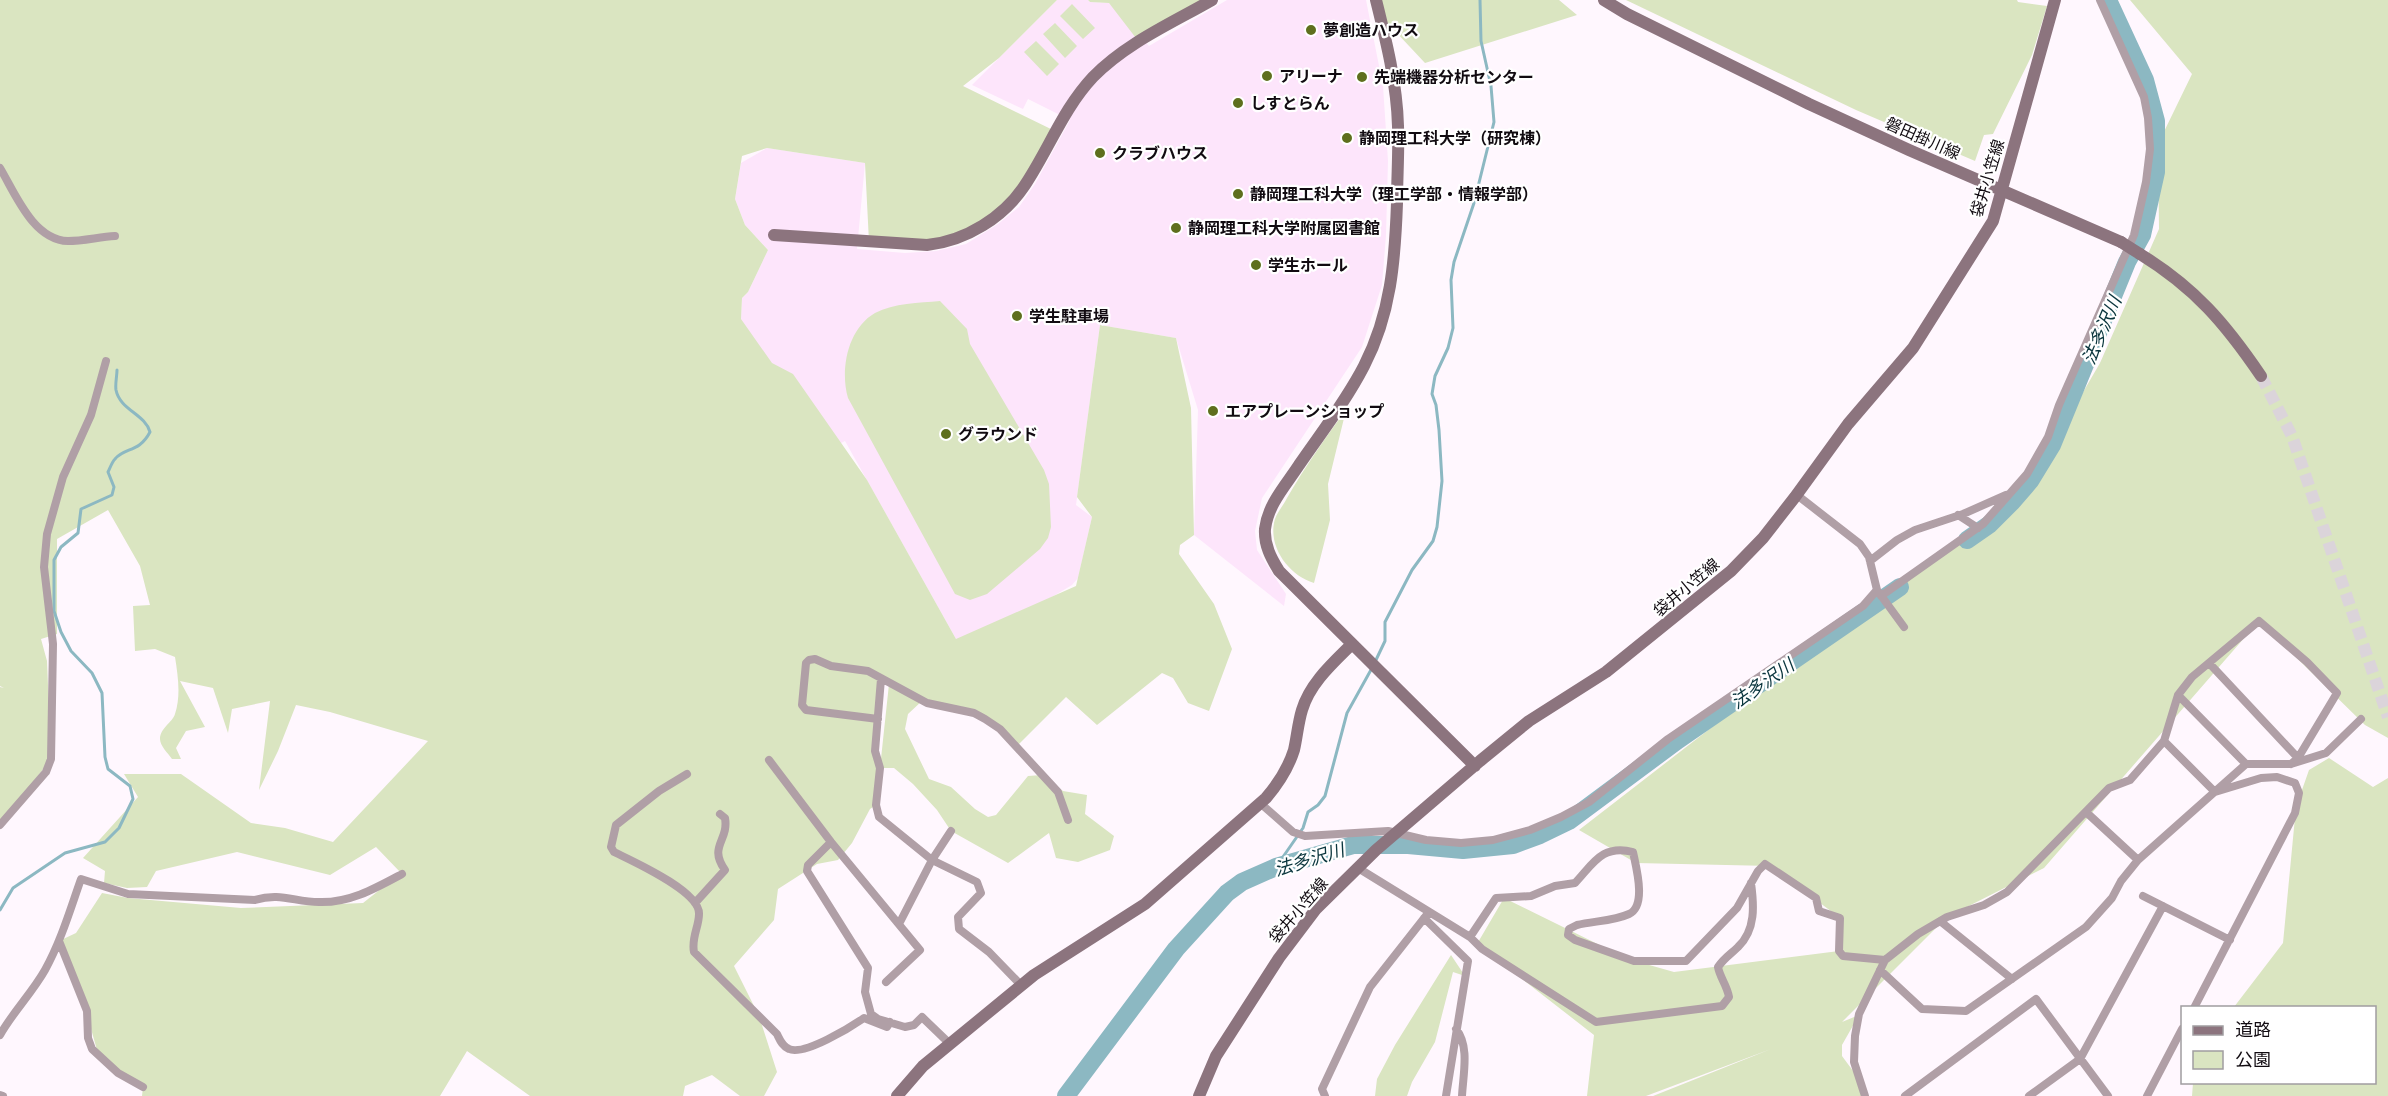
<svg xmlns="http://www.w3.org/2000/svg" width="2388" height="1096" viewBox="0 0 2388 1096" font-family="'Noto Serif','Noto Sans JP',serif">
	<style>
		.built { fill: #fde5fb }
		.green { fill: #dae5c1 }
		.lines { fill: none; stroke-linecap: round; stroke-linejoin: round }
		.stream { stroke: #8cb8c2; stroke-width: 3 }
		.river { stroke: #8cb8c2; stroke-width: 18 }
		.secondary-tunnel { stroke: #dbd4da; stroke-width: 12; stroke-dasharray: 12 6; stroke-linecap: butt }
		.street { stroke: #b09fa6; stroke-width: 8 }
		.secondary { stroke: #8c747e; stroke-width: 12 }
		.secondary-bridge { stroke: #8c747e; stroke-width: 12 }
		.poi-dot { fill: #5e6f1d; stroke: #fff; stroke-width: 2 }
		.labels { text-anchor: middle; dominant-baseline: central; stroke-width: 4.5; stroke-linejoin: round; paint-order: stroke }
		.poi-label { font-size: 16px; font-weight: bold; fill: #110b11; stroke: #fff; text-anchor: start }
		.street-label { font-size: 16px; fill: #110b11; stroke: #fff }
		.water-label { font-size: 18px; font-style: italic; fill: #0a353d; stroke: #fff }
	</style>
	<rect width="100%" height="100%" fill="#fff7fe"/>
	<path class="built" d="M1057,0H1088L1090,2L1109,3L1149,46L1227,0H1366L1383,86L1388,161L1386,235L1382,285L1362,347L1262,498L1255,531L1257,550L1286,594L1284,606L1194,535L1198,410L1176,338L1100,325L1076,505L1092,517L1078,578L1072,585L972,645L956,639L845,441L790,470L741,319L742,298L748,292L768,250L745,225L735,199L741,163L767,148L865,163L857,249L905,253L936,251L966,244L998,224L1019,207L1035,184L1070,120L1028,99L1023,109L972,85Z"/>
	<path class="green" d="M0,0H1057L999,58L963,86L1055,131L1013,200L955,239L869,242L865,163L767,148L742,156L735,199L745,225L768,250L748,292L742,298L741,319L772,363L793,374L867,480L956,639L1076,586L1092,517L1077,497L1100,325L1176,338L1191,408L1194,535L1180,545L1179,554L1214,604L1232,649L1209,711L1188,703L1173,678L1162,673L1097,725L1066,697L1016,747L985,719L923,700L908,714L905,729L929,779L951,787L975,809L988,817L996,815L1028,776L1042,775L1063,791L1087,795L1085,814L1114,836L1110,850L1078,862L1056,858L1049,833L1008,863L951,831L937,810L913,784L894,768H880L889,684L881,680L876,805L870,809L852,843L838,860L817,864L778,889L774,920L734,966L759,1016L777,1072L764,1096H740L712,1075L685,1086L683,1096H530L467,1051L440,1096H142L143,1087L99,1057L80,990L59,941L76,933L102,893L128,898L241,908L363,903L401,873L376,847L330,875L237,852L156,871L147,887L127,888L104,883L105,871L83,858L138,797L124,774H181L251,823L285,828L333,842L428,741L330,712L296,705L278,751L259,790L270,701L232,709L228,733L213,688L180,681L205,727L186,731L176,748L181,759H172C168,753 160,746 160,739C160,728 172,723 175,714C181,696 178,676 175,657L155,649L135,651L133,606L150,605L140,566L108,510L57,539V634L41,639L47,661L51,759L0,825V687L4,688L0,686Z
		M1088,0H1212L1139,42L1109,3L1090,2Z
		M1375,0H1559L1577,15L1425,63L1380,15Z
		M1626,0H2017L2018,2L2047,6L2032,55L1993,134L1984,135L1975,161L1856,110Z
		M2130,0H2388V738L2365,725L2259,621L2044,868L1947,917L1842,1022L1859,1015L1842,1045V1056L1859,1079L1864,1096H1653L1771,1049L1646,1096H1587L1594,1035L1477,944L1504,898L1628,959L1674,972L1839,951L1840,918L1771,866L1636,863L1579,830L1827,638L1983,524L2047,454L2100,363L2159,229L2158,144L2192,74Z
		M1072,4L1095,28L1083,39L1060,16Z
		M1055,23L1077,46L1065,58L1043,34Z
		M1036,41L1059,64L1047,76L1024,52Z
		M940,301L967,329L970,344L1044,470L1049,484L1051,527L1048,538L1040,549L987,594L970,600L955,594L848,398C840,371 847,329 875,313C894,303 919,303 940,301Z
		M1346,410L1328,484L1330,520L1314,583C1290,576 1269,549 1274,523C1275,515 1283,506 1287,498C1305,467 1325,438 1346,410Z
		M2329,758L2373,787L2388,778V1096H2192L2193,1083L2374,1082V1008L2234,1007L2283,943L2296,807L2309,770Z
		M1451,955L1465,976L1453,972L1435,1042L1412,1082L1407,1096H1375L1377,1079L1395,1045Z"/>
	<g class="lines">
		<path class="stream" d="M1375,662L1385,641V622L1412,570L1433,541L1437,527L1442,481L1439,430L1436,405L1432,394L1435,376L1448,348L1453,328L1451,280L1454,262L1474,203L1494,122L1491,86L1481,41L1480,0
			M1276,867L1303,828L1308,812L1318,805L1325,796L1347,713L1372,668
			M0,910L13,888L65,853L105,842L119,828L133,799L130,786L108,769L105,757L102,693L92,673L71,651L61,632L54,611V560L61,547L78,533L81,509L112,495L114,487L108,472C110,468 112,462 115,459C125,447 139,453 150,432C145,414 120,410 116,390C115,384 117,376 117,370"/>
		<path class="river" d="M1967,540L1990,524L2012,502L2030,481L2052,445L2127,262L2142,235L2156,172V121L2145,80L2108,0
			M1066,1096L1176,949L1227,893L1242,882L1276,867L1353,845H1408L1463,850L1513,845L1540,835L1569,821L1678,740L1900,587"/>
		<path class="secondary-tunnel" d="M2261,376L2292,436L2388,717"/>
		<path class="street" d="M0,168C15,193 33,240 68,241C83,241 99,237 115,236
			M1797,495L1860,544L1869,557L1877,590L1904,627
			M1958,515L1978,528
			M1870,561L1897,540L1915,530L1963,514L2006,495
			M1881,596L1983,524L2027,474L2048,437L2059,405L2134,235L2146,182L2150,149L2148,118L2144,97L2100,0
			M2209,663L2298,758
			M881,679L875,751L880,768L876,805L879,817L932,860L977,882L981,893L958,917L959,929L989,952L1021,985
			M2178,695L2246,764
			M878,719L806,710L802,705L806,663L809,660L815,659L831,666L868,671L927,703L974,713L985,719L1000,729L1058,792L1068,820
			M2164,741L2215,792L2261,778L2277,777L2295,783L2299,793L2295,813L2194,1008
			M769,760L831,842L920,950L886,982
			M687,774L659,791L616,825L611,847L614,852C632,861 700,891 699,914C699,927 691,938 694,952L777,1034C780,1040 782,1046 789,1049C804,1056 851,1027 864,1018L887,1027L890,1022
			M1260,803L1293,832L1305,836L1388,831L1426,840L1461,843L1493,840L1530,830L1561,817L1589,802L1668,739L1863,606L1877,590
			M2086,812L2138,860
			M0,825L46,772L51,759L53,644L44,567L47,534L63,477L91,415L106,361
			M831,842L808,865L807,871L868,968L865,992L871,1014L878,1019L905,1027L914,1025L922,1017L950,1044
			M1358,868L1470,937L1482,949L1596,1022L1722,1006L1729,997C1727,985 1720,978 1718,967C1724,958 1731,954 1738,947C1756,930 1754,905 1751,883
			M2143,896L2230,940
			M695,903L725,870C708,846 729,841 725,818L720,814
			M1424,918L1468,961L1446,1096
			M1940,921L2012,979
			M899,924L932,860L951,831
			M1470,937L1496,898L1531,896L1555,886L1575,883C1593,864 1602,844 1633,852C1636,867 1647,906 1629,914C1614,921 1593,921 1577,925L1569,929L1568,935L1575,940L1634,961H1686L1737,908L1758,871L1765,864L1816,898L1819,911L1840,918L1839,951L1843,956L1885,960
			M59,941L87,1011L88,1038L92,1049L118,1073L143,1087
			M1880,970L1922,1009L1966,1011L2086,927L2112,898L2121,881L2138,860L2246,764H2291L2326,753L2361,719
			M1456,1029C1470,1046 1463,1075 1462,1096
			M0,1035C13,1012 32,993 45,970C61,941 70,910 81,879L128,894L255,900C280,892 295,902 319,902C350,903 376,888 402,874
			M0,1095L3,1096
			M1325,1096L1322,1089L1370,987L1429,912
			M1865,1096L1854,1062L1855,1036L1859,1014L1885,960L1918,934L1947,917L1984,905L2007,892L2109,788L2130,780L2164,741L2178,695L2192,677L2259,621L2307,662L2337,693L2298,758L2291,764
			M1905,1096L2036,999L2108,1096
			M2029,1096L2080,1059L2163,906
			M2147,1096L2182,1029"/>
		<path class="secondary" d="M1376,0C1386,40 1397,84 1398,126C1399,151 1397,177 1397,203C1395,260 1391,314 1364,366C1346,401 1321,433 1299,465C1286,485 1268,504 1265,529C1264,545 1271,558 1279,571L1475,766
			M1604,0L1627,14L1809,104L1909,150L2121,242
			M774,235L927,245C966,241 1004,217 1025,185C1049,149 1063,109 1093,77C1126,43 1172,23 1212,0
			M2140,254C2195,288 2225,323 2261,376
			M897,1096L923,1066L1034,975L1145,904L1266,798C1278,784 1288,769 1294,750C1297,737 1298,723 1302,710C1310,683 1333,663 1352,644
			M1199,1096L1216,1056L1279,958L1316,909L1376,850L1480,761L1529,721L1606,672L1731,571L1763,538L1795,497L1848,424L1913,348L1993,221L2055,0"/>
		<path class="secondary-bridge" d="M2121,242L2140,254"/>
	</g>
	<g class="poi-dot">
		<circle cx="1311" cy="30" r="6"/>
		<circle cx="1267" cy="76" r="6"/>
		<circle cx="1362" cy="77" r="6"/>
		<circle cx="1238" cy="103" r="6"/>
		<circle cx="1347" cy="138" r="6"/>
		<circle cx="1100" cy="153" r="6"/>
		<circle cx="1238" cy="194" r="6"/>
		<circle cx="1176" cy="228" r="6"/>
		<circle cx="1256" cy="265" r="6"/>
		<circle cx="1017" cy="316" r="6"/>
		<circle cx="1213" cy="411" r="6"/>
		<circle cx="946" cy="434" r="6"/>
	</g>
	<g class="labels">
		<g class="poi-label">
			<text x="1323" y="30">夢創造ハウス</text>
			<text x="1279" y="76">アリーナ</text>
			<text x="1374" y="77">先端機器分析センター</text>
			<text x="1250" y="103">しすとらん</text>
			<text x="1359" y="138">静岡理工科大学（研究棟）</text>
			<text x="1112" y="153">クラブハウス</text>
			<text x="1250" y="194">静岡理工科大学（理工学部・情報学部）</text>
			<text x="1188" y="228">静岡理工科大学附属図書館</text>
			<text x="1268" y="265">学生ホール</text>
			<text x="1029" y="316">学生駐車場</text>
			<text x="1225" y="411">エアプレーンショップ</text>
			<text x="958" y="434">グラウンド</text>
		</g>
		<g class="street-label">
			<text transform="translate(1923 138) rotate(24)">磐田掛川線</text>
			<text transform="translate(1987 178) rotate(-73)">袋井小笠線</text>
			<text transform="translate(1686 587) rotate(-40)">袋井小笠線</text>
			<text transform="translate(1298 910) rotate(-49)">袋井小笠線</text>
		</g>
		<g class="water-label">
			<text transform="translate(2101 330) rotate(-67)">法多沢川</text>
			<text transform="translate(1762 683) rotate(-35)">法多沢川</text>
			<text transform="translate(1309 859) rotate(-17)">法多沢川</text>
		</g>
	</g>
	<rect x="2181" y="1006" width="195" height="78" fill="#ffffff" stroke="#a09da0" stroke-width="1.5"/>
	<rect x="2193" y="1026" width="30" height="9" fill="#8c747e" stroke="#a09da0" stroke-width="1.5"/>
	<text x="2235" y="1036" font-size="18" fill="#110b11">道路</text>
	<rect x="2193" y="1051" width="30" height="18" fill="#dae5c1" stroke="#a09da0" stroke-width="1.5"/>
	<text x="2235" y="1066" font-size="18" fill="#110b11">公園</text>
</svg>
